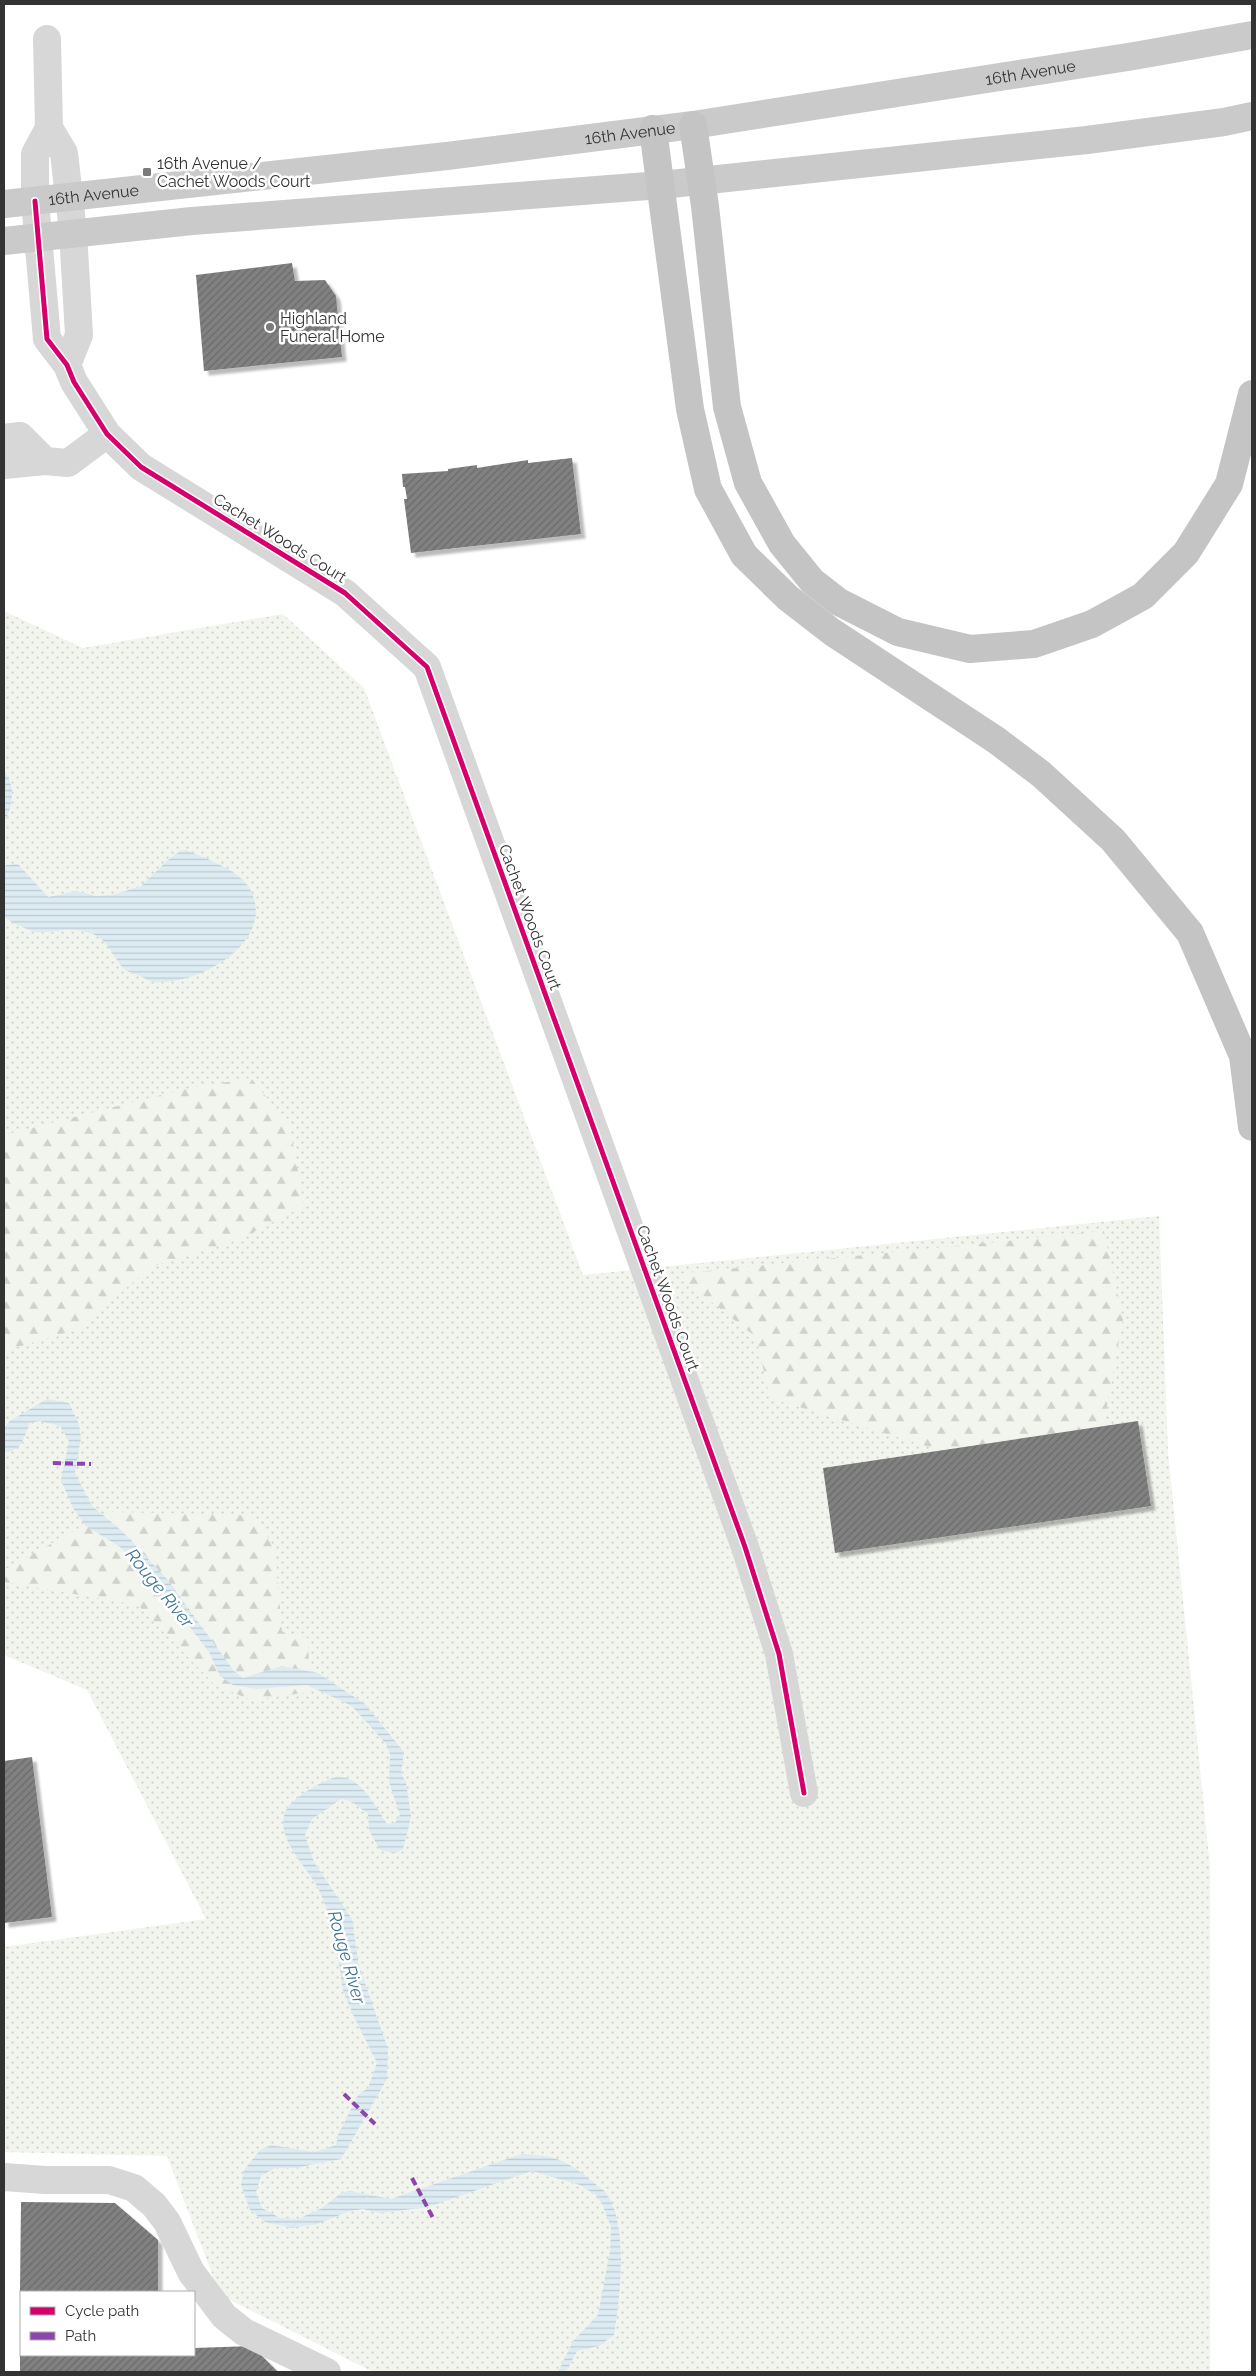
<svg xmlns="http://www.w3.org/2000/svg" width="1256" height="2376" viewBox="0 0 1256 2376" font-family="Raleway,sans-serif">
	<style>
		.grass { fill: url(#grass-dots) }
		.forest { fill: url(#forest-firs) }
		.water { fill: url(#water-rules) }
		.building { fill: url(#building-hatch); filter: url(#shadow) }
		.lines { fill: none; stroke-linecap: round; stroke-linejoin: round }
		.minor { stroke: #d7d7d7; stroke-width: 28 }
		.major { stroke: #cacaca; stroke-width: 28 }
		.highway { stroke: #c4c4c4; stroke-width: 28 }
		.quiet { stroke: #8e44ad; stroke-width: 4; stroke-dasharray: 8 4; stroke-linecap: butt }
		.cycleway-casing { stroke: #fff; stroke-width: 8 }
		.cycleway { stroke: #d6006c; stroke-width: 5 }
		.poi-dot { fill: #7a7a7a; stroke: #fff; stroke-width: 2 }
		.labels { text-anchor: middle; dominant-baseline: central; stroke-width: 5; stroke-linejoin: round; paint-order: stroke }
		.street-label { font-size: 16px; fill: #333; stroke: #fff }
		.poi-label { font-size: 16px; fill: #333; stroke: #fff; text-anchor: start }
		.water-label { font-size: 18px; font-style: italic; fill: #3f7597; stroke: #fff }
	</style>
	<defs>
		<pattern id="grass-dots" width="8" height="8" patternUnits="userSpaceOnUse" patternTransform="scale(1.25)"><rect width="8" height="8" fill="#f1f5ed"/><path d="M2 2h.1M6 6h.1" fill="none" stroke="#cfd2cc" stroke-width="1.8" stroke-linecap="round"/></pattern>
		<pattern id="forest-firs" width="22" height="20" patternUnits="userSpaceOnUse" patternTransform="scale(1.25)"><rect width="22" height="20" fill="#f1f5ed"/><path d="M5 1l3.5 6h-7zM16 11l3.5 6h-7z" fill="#cfd2cc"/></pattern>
		<pattern id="water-rules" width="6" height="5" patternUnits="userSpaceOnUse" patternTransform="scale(1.25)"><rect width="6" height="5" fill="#ddebf3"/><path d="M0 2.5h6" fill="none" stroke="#becad1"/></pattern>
		<pattern id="building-hatch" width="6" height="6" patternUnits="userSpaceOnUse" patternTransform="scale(1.25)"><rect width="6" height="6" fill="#818181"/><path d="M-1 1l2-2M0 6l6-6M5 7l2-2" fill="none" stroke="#6a6a6a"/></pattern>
		<filter id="shadow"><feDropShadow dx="4.5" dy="4.5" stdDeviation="1" flood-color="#0004"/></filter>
	</defs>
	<rect width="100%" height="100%" fill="#fff"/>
	<path class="grass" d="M4,611L83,648L283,614L364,688L583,1275L1159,1216L1168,1452L1210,1867V2372H373L220,2295L167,2156L4,2152V1947L206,1919L87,1690L4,1655Z"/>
	<path class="forest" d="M251,1078L290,1127L304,1206L240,1239L151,1267L78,1329L4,1351V1135L185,1089Z
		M1104,1231L1123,1320L1084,1529L1053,1491L962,1457L770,1398L756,1337L676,1274Z
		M108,1512L254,1515L275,1549L282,1632L308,1638L310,1692L252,1700L216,1686L138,1605L4,1582V1570Z"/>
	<path class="water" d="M4,771C17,788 12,806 4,824Z
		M186,850C203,857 241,871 250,889C278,942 198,986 154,982C149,981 144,978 140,976C135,974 127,972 123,968C112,955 107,938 90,933C68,926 57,933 37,932C29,931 9,922 4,916V868L6,865L18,864L48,897L76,891L97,896L113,895L141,886L168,860L180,851Z
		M47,1399L69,1403L79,1424L81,1438L75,1473L92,1506L122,1531L167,1579L234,1671L243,1678L282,1666L318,1673L365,1704L404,1752L401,1774L406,1782L411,1817L403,1849L395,1853L380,1850L369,1830L368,1814L351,1801L341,1799L312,1819L305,1835L314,1862L352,1919L359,1966L388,2049L387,2079L341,2159L295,2168H275L261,2176L256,2192L262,2208L280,2218L298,2219L322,2208L341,2193L350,2191L391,2199L522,2154C551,2155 565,2159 588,2178C593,2183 601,2187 606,2193C629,2224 620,2299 614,2335L599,2346L577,2351L566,2372H558L573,2341L598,2315L610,2251L611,2227L603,2206L596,2195L580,2185L532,2171L428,2207L380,2213L363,2209L350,2211L317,2224L292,2228L265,2222L250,2210L241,2185L244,2170L260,2150L271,2145L314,2152L336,2145L338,2135L358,2095L368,2088L377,2063C366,2040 353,2017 344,1993C341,1984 341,1973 339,1964C334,1939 330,1913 319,1890C309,1869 278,1842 284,1816C287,1800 316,1785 330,1779C357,1768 375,1806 387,1824L395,1823L400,1815L389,1782L390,1754L386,1744L352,1706L307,1685L257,1689L233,1685L220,1676L209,1652L156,1583L120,1547L86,1526L73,1508L61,1480L69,1441L60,1426L40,1421L29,1423C24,1438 22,1452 4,1452V1428L10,1421Z"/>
	<path class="building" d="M292,263L295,281L325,280L336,296L342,357L204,371L196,275Z
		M572,458L581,534L411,553L404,499H407L405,487H403L402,474L448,471V469L477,465V468L528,460V463Z
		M1138,1421L1151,1506L835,1553L823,1468Z
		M32,1757L52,1917L4,1923V1761Z
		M21,2202L115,2203L158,2240V2292H20Z
		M252,2346L278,2372H20V2355H194V2348Z"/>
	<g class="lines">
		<path class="minor" d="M47,39L49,128L35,154V201L47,339L67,365L74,382L107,434L141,467L345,593L427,667L745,1547L779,1654L804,1793
			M49,128L64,153L73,232L79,335L67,365
			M4,438L20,436L45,461L68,463L107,434
			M4,465L45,461
			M4,2177L45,2180H109L134,2188L154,2205L167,2222L191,2272L224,2316L244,2332L327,2372"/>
		<g class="major">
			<path id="s1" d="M4,204L447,156L693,125L1134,56L1252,35"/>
			<path d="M4,241L192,221L661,185L1087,140L1224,122L1252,116"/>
		</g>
		<path class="highway" d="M693,125L705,206L727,407L748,483L782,544L812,581L839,602L898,632L970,649L1034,644L1092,624L1143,596L1186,553L1229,484L1252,394
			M653,129L690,409L708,489L744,555L788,598L832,632L996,740L1041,774L1113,840L1190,933L1243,1056L1252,1127"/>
		<path class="quiet" d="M53,1463L91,1464
			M344,2094L375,2124
			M412,2178L433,2218"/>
		<defs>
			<path id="cycleway" d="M35,201L47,339L67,365L74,382L107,434L141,467L345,593L427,667L745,1547L779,1654L804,1793"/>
		</defs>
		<use href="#cycleway" class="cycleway-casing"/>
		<use href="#cycleway" class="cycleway"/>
	</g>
	<g class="poi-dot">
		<rect x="142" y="167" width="10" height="10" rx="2.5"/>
		<circle cx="270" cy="327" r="5"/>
	</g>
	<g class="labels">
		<g class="street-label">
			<text stroke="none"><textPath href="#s1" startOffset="1035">16th Avenue</textPath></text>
			<text stroke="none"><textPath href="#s1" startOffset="630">16th Avenue</textPath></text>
			<text stroke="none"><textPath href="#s1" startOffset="90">16th Avenue</textPath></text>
			<text transform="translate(280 538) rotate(32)">Cachet Woods Court</text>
			<text transform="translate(530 917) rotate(70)">Cachet Woods Court</text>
			<text transform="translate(668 1298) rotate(70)">Cachet Woods Court</text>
		</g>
		<g class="poi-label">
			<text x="157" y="163">16th Avenue /<tspan x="157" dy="18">Cachet Woods Court</tspan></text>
			<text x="280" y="318">Highland<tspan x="280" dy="18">Funeral Home</tspan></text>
		</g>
		<g class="water-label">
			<text transform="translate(160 1588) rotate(51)">Rouge River</text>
			<text transform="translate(347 1957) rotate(74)">Rouge River</text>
		</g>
	</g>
	<rect width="1256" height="2376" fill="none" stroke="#333333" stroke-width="10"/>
	<rect x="20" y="2291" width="175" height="65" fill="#ffffff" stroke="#adadad"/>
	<rect x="30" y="2307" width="25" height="8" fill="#d6006c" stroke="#adadad"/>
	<text x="65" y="2316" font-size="15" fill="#333333">Cycle path</text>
	<rect x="30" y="2332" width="25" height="8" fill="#8e44ad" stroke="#adadad"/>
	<text x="65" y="2341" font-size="15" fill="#333333">Path</text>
</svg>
